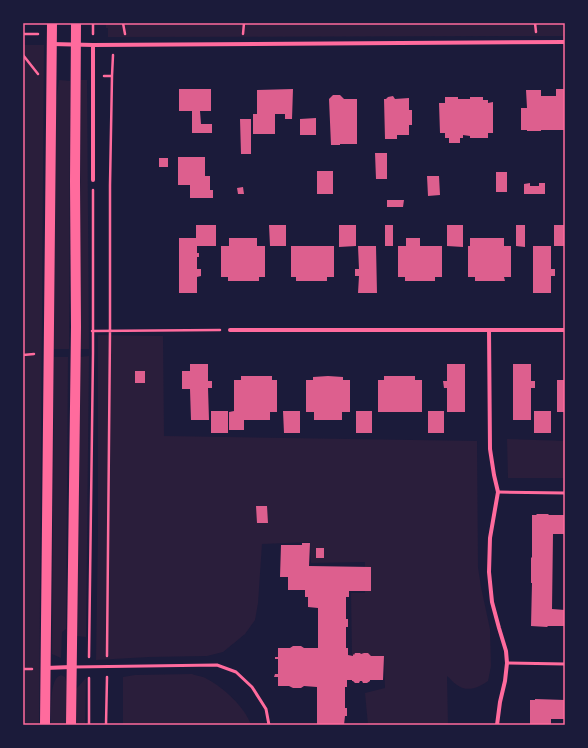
<svg xmlns="http://www.w3.org/2000/svg" width="588" height="748" viewBox="0 0 588 748" font-family="'PT Serif',serif">
	<style>
		.green { fill: #2a1e3b }
		.building { fill: #dd5f8e }
		.lines { fill: none; stroke-linecap: round; stroke-linejoin: round }
		.path { stroke: #ff6b9d; stroke-width: 2.5 }
		.service { stroke: #ff6b9d; stroke-width: 3 }
		.minor { stroke: #ff6b9d; stroke-width: 4 }
		.primary { stroke: #ff6b9d; stroke-width: 10 }
		.neatline { fill: none; stroke: #ff6b9d; stroke-width: 1.5 }
	</style>
	<rect width="100%" height="100%" fill="#1b1b3a"/>
	<path class="green" d="M106,23H565V36L108,37V28H106Z
		M23,45H44L39,725H23Z
		M59,80L70,81L69,349H54V117Z
		M81,80H87L89,349H79Z
		M98,335L163,336L164,436L477,441L478,567L481,587L490,629L491,666L488,681C479,687 468,693 457,685C453,683 450,678 447,676L448,725H368L365,693L385,688L384,656H352L351,593H365V562L311,563L310,542L262,544L258,603L255,620L245,634L223,652L207,656L149,657L96,660L98,530Z
		M89,356L86,637L76,636L79,357Z
		M54,357H68L66,629L62,632L61,658L52,654Z
		M507,439L565,441V478H508Z
		M192,674C197,676 203,676 207,679C224,688 245,707 251,725H123V677L135,675Z
		M61,675L65,677L66,681V725H51C51,714 50,687 56,679C58,676 58,677 61,675Z
		M86,678L85,725H76V689Z"/>
	<path class="building" d="M179,89H211V111H200L201,124H212V133H192V111H179Z
		M293,89L292,119H285V114H275V134H253V114H257V90Z
		M556,89H565V130H541V131H527V130H521V108H527L526,90H541V96H556Z
		M333,95H340L344,99H357V144H340V145H331L329,99Z
		M393,96L395,99L409,98V110H412V125H409V135H397V139H385L384,99H386L388,97Z
		M445,97H458V99H470V97H483V100H488V103L493,102V133H488V138H470V136L463,135V138H460V143H449V138H445V133H440L439,103H445Z
		M316,118V135H300V119Z
		M240,119H251V154H241Z
		M375,153H387V179H376Z
		M178,157H205V176H210V190H213V198H190V185H178Z
		M159,158H168V167H159Z
		M317,171H333V194H317Z
		M496,172H507V192H496Z
		M427,176H439L440,195L428,196Z
		M530,183V186H539V183H545V194H524V184Z
		M243,187L244,194H238L237,188Z
		M387,200H404L403,207H387Z
		M196,225H216V246H197V253H199V257H197V269H201V276L197,277V293H179V238H196Z
		M269,225H286V246H270Z
		M339,225H356V246L339,247Z
		M385,225H393V246H385Z
		M447,225H463V247L447,246Z
		M516,225H525V247L516,246Z
		M554,225H565V246H554Z
		M229,238H257V246H265V277H259V281H228V277H221V246H229Z
		M406,238H420V246H442V277H435V281H405V277H398V246H406Z
		M470,238H504V246H511V277H504L505,281H475V277H468V246H470Z
		M291,246H334V277H327V281H296V277H291Z
		M358,246H376L377,293H358L359,276H355V269H359Z
		M533,246H551V269H555V276H551V293H533Z
		M190,364H208V381H212V388H208L209,420H191L190,389H182V371H190Z
		M447,364H465V412H447V388H444L443,381H447Z
		M513,364H531V381H535V388H531V420H513Z
		M135,371H145V383H135Z
		M241,376H272V380H277V412H270V420H244V430H229V412L234,411V380H241Z
		M328,376L343,377V380H350V412H342V420H314V412H306V380H313V377Z
		M384,376H415V380H422V412H378V380H384Z
		M557,380H565V412H557Z
		M211,411H228V433H211Z
		M283,411H300V433H284Z
		M356,411H372V433H356Z
		M428,411H444V433H428Z
		M534,411H551V433H534Z
		M256,506H267L268,523H257Z
		M537,514H549L548,515H565V534H553L552,609L565,610V626H548L547,627L531,626L532,583H531V557L532,558V515H536Z
		M302,543H310L309,566L371,567V591H349V597H346V619H348V627H346V648H348V655L353,656V654L354,655L355,653H360L361,654L364,653H368L371,656H384L383,680H370V681L367,683H363L362,681H360L359,683H355L353,681H352V680H347V687H345V708H347V716H345L344,725H317V687L304,686L301,688H293L289,686H278V677H274L275,674H278V659H275V657H278V648H290L293,646H301L304,648H318V608L308,607V597H305V590H288V577H280L281,545H302Z
		M316,548H324V558H316Z
		M535,699L565,700V719H551V725H530V700H535Z"/>
	<g class="lines">
		<path class="path" d="M123,23L125,34
			M535,23L536,32
			M23,34H38
			M93,34V23
			M243,34L244,23
			M23,55L38,74
			M104,76H112L110,185V331L107,656
			M112,76L113,55
			M92,331L220,330
			M23,355L34,354
			M89,657L93,353V190
			M23,669H32
			M89,725V678
			M106,725L107,677"/>
		<path class="service" d="M498,492L565,493
			M507,663L565,664
			M73,667L217,665L236,672L252,687L266,709L269,725"/>
		<path class="minor" d="M52,44L93,45L565,42
			M93,180V45
			M230,330H565
			M489,330L490,449L494,475L498,492L490,538L489,572L492,602L499,628L506,651L507,663L505,681L500,702L497,725
			M46,668L71,667"/>
		<path class="primary" d="M45,725L52,23
			M71,725L76,327L75,181L76,23"/>
	</g>
	<rect width="588" height="748" fill="none" stroke="#1b1b3a" stroke-width="48"/>
	<rect x="24" y="24" width="540" height="700" class="neatline"/>
</svg>
